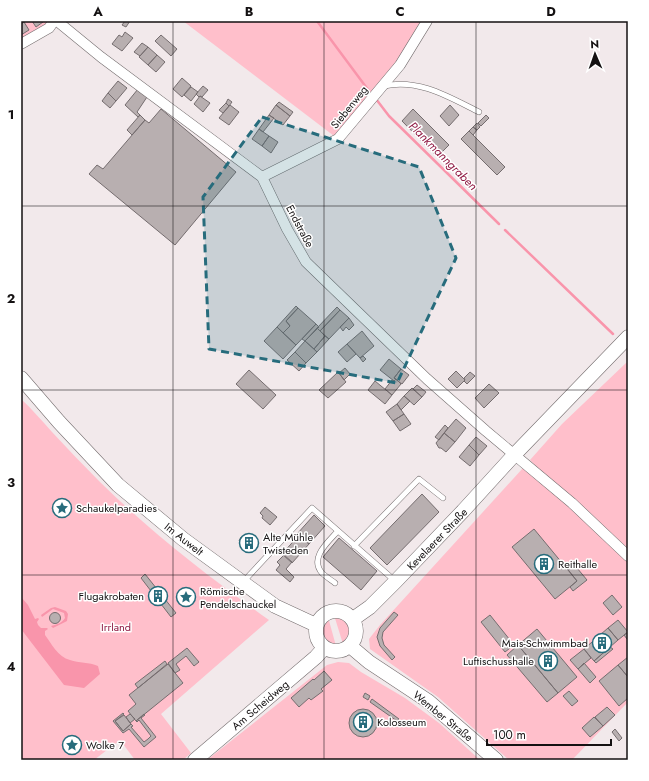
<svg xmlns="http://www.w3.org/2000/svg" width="649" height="781" viewBox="0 0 649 781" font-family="Jost,sans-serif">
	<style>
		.green { fill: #ffbfcb }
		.water { fill: #f995ab }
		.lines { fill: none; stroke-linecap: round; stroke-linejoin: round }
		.stream { stroke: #f995ab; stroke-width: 2.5 }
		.building { fill: #b8afb0; stroke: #756d6f }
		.lane-casing { stroke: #746d6e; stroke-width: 6 }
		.street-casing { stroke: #746d6e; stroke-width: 11 }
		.secondary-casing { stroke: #746d6e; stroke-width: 15 }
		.lane { stroke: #fff; stroke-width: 5 }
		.street { stroke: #fff; stroke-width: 10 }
		.secondary { stroke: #fff; stroke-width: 14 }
		.marked { fill: #276c7c; fill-opacity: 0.2; stroke: #276c7c; stroke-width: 3; stroke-dasharray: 8 5; stroke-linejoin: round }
		.grid { fill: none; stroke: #141112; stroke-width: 1; stroke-opacity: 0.55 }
		.labels { text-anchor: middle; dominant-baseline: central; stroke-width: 3; stroke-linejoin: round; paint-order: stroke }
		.street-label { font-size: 11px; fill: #141112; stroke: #fff }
		.poi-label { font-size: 11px; fill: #141112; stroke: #fff; text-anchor: start }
		.park-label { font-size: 11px; fill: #8d1741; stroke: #fff }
		.water-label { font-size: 12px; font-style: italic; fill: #901b44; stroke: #fff }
		.neatline { fill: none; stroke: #141112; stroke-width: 1.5 }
		.grid-label { font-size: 13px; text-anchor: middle; font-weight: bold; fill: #141112 }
	</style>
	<rect width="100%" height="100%" fill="#f2e9eb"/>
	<path class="green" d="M21,21H52L21,38Z
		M183,21H427L338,139Z
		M628,362V549L543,474L530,460L562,424L626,363Z
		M21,399C32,409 42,421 52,432C68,449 84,466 100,482C153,534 209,577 269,620L161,714L191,753L183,760H135L120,740L94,760H21Z
		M523,468L538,479L616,547L628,560V702L572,760H509L438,697L370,649L369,639L380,625Z
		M334,615C351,615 357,635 343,644Z
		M328,617L336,646C321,644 314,627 328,617Z
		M338,662L349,663L361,672L405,698L439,723L480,760H207L327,665Z"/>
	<path class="water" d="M21,597L28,605L35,619L38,618L39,619L37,622L38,625L41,628H47L48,629L45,631V635C51,643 58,657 70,660C79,663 89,662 98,666L100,674L84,688L64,685L21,629Z
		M55,607L66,611L68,614L67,621L53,628L51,626C56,625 62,623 65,618L64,613L53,609L42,617L41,615L51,608Z"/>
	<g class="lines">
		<path class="stream" d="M317,21L369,91
			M376,99L389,116L499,224
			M505,230L613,334"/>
	</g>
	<path class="building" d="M32,21H42L43,22L36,27Z
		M125,21H130L126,27L122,25Z
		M24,22L29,30L21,35V24Z
		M125,32L133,38L122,51L112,44L119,35L122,37Z
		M161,35L177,49L171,56L155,41Z
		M142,43L148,47L140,56L134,52Z
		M148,47L157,55L148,65L139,57Z
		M157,55L165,62L156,72L148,65Z
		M182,78L191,86L182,97L173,89Z
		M118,81L127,88L116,101L108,93Z
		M203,86L208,90L202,97L200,96L199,97L196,94Z
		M191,87L198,92L191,101L184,95Z
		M138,89L147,97L137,112L140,115L138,117L125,105Z
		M108,93L116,101L110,108L102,101Z
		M200,96L210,103L203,112L194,104Z
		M228,99L232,102L229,106L226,103Z
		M279,102L293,112L290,116L276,105Z
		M226,103L229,106L223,113L219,110Z
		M230,105L239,112L229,125L219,118Z
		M276,105L290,116L283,125L269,115Z
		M450,105L459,115L449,126L440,116Z
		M161,109L236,172L175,245L89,174L97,165L103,169L145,120L149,123Z
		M413,109L449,145L437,157L402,121Z
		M140,115L145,120L132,135L127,130Z
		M269,115L274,118L263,132L259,129Z
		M486,115L489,118L481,126L478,123Z
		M477,123L480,127L477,130L473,127Z
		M473,127L477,130L473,135L469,131Z
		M259,129L269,136L262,146L252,139Z
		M469,131L505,167L497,175L461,139Z
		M269,136L278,142L271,153L262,146Z
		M296,306L298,308L286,321L290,326L283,333L277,327Z
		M337,307L340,310L320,331L317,328Z
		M298,308L316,324L296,345L283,333L290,326L286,321Z
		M340,310L349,318L329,339L320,331Z
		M349,318L354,325L349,330L346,327L343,331L340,327Z
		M316,324L319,327L305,341L302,339Z
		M277,327L296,345L283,359L264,341Z
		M317,328L325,336L314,349L305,341Z
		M362,331L374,346L360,358L347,344Z
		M325,336L329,339L317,352L314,349Z
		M305,341L317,352L306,363L295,352Z
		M347,344L356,354L347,362L338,352Z
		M295,352L306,363L299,371L287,360Z
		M363,356L366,359L363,362L360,358Z
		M389,359L401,369L394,378L396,379L394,381L380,370Z
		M345,368L350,374L344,380L339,373Z
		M401,369L409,375L402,384L394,378Z
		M249,370L276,395L263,409L236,384Z
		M456,371L465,380L457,388L448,379Z
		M338,372L346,382L328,398L319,390Z
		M470,372L475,376L467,384L464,381L465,380L464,378Z
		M396,379L401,384L392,395L385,389L392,380L394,381Z
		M375,381L392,395L385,404L368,390Z
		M489,384L499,393L484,408L475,398Z
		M417,385L426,392L422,397L413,389Z
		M412,388L422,397L414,405L404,396Z
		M404,396L410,401L401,410L397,404Z
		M397,404L404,414L393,421L386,412Z
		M404,414L411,424L400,431L393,421Z
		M456,419L466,428L455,442L444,433Z
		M445,425L448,428L439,440L435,437Z
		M444,433L455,442L446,452L441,448H439L436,443Z
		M476,437L487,446L479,455L469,445Z
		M469,445L479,455L470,466L459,457Z
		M422,494L439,512L387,565L370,548Z
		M265,507L277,517L270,525L262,518L263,516L260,513Z
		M314,515L325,526L309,544L297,534Z
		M534,529L577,581L555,599L512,547Z
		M299,535L309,544L292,563L282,554Z
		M241,537L245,538L249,537L254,538L255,543L254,547L250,549L246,547L244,543L239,541Z
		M339,538L377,571L361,590L323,557Z
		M284,555L292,562L286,569L294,577L290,582L276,570L280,565L277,562Z
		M572,562L587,580L573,591L570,587L577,581L566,567Z
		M145,574L176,613L171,617L141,578Z
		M612,595L622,607L613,615L603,603Z
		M394,612L398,615L383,632L382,638L384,645L395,657L392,660L380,646L377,637L380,628Z
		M49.5 618a5.5 5.5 0 1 1 11 0a5.5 5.5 0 1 1-11 0Z
		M490,615L514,645L505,652L481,622Z
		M618,620L628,632L618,640L608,628Z
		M608,628L618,640L594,661L584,649Z
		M537,629L577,677L558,693L518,645Z
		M628,632V638L627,639L624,635Z
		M518,645L558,693L547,702L507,655Z
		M610,647L613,649L596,663L594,661Z
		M187,648L199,662L194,666L186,656L176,664L180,670L175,673L168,663Z
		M584,649L591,658L578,669L570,660Z
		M628,657V677L618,665Z
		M165,661L167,664L138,688L135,684Z
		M584,663L596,677L590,683L578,669Z
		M168,664L183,683L136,721L128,711L136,704L129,695Z
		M618,665L628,677V698L619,706L599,681Z
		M324,671L332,680L321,689L323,691L311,700L309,698L299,707L291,698L313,679L314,680Z
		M569,691L578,701L572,706L563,696Z
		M365,693L370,696L368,700L363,697Z
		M372,699L399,719L397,721L370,702Z
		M607,707L615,715L603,726L595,717Z
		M349 723a14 14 0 1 1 28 0a14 14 0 1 1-28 0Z
		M123,713L124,714L115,721L123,731L131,724L133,726L131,727L144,742L148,739L151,736L139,720L137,722L136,721L144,714L145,715L141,718L156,737L144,747L129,729L123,733L113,721Z
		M130,714L135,719L130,723L126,717Z
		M124,715L131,724L123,731L115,721Z
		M594,717L603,726L590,737L582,728Z
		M615,729L622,738L619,741L612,732Z"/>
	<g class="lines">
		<defs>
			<path id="lane" d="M384,86C418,78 449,97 479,112
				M354,546L419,479L443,498
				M243,582L312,508L394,580
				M335,583C331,580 325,576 322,573C309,558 328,542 337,532"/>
			<path id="street" d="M57,21L101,57L262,177L287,229L306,262L427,379L486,431L572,503L628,556
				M21,44L49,28L54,21
				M262,177L338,139L400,65L427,21"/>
			<path id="secondary" d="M21,378L59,422L118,485L183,539L275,606L316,625
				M316 631a20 20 0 1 1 40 0a20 20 0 1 1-40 0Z
				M353,619L370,607L396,581L463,511L515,454L628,337
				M350,646L369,662L428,701L496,760
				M195,760L316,657L324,648"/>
		</defs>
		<use href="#lane" class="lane-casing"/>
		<use href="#street" class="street-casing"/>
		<use href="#secondary" class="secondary-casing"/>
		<use href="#lane" class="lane"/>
		<use href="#street" class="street"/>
		<use href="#secondary" class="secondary"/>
	</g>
	<path class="marked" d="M262,117L419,167L456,258L397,383L209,349L203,197Z"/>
	<path class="grid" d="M173,21V760M324,21V760M476,21V760M21,206H628M21,390H628M21,575H628"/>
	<defs>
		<symbol id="sight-ring" viewBox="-11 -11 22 22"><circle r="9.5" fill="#fff" stroke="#276c7c" stroke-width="1.5"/><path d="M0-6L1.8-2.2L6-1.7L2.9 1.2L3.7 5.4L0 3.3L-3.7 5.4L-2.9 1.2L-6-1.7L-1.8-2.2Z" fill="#276c7c"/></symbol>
		<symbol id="building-ring" viewBox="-11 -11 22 22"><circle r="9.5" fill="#fff" stroke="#276c7c" stroke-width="1.5"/><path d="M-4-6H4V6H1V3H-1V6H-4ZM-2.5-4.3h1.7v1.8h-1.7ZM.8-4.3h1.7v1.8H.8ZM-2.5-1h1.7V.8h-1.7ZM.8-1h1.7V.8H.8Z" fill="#276c7c"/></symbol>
	</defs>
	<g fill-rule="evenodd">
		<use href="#sight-ring" x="51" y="497" width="22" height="22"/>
		<use href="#building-ring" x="238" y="532" width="22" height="22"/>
		<use href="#building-ring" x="533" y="553" width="22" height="22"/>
		<use href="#building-ring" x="147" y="585" width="22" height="22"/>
		<use href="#sight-ring" x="175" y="586" width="22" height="22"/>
		<use href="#building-ring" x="591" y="632" width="22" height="22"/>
		<use href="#building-ring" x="537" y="650" width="22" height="22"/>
		<use href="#building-ring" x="352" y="711" width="22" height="22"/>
		<use href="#sight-ring" x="61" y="734" width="22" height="22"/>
	</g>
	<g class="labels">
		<g class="street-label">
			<text transform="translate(349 107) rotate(-51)">Siebenweg</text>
			<text transform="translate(300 226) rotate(62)">Endstraße</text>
			<text transform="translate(184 539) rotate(38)">Im Auwelt</text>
			<text transform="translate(437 539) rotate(-46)">Kevelaerer Straße</text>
			<text transform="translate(260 705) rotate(-40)">Am Scheidweg</text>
			<text transform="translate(443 716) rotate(39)">Wember Straße</text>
		</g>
		<g class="poi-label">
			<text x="76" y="508">Schaukelparadies</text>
			<text x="263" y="537">Alte Mühle<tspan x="263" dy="13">Twisteden</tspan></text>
			<text x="558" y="564">Reithalle</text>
			<text x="200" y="591">Römische<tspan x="200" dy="13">Pendelschauckel</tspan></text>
			<text x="144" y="596" text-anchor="end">Flugakrobaten</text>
			<text x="588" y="643" text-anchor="end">Mais-Schwimmbad</text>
			<text x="534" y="661" text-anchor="end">Luftischusshalle</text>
			<text x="377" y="722">Kolosseum</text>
			<text x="86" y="745">Wolke 7</text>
		</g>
		<g class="park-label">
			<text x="116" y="627">Irrland</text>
		</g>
		<g class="water-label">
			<text transform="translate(443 156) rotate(45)">Plankmanngraben</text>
		</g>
	</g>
	<rect width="649" height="781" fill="none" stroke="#ffffff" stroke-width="44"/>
	<g transform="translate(595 54) rotate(358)" stroke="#ffffff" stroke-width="3" paint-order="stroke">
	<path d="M0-3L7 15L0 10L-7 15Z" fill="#141112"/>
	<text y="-6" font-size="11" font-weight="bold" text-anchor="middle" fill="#141112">N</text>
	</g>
	<path d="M487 739v6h124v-6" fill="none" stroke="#141112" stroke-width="2"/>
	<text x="493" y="739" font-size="12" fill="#141112" stroke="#ffffff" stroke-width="3" paint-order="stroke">100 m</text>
	<rect x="22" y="22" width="605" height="737" class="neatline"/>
	<g class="grid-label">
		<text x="98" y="16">A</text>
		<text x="249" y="16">B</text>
		<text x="400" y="16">C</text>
		<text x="551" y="16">D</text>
		<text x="11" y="119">1</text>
		<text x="11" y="303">2</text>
		<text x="11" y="487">3</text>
		<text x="11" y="671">4</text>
	</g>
</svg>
